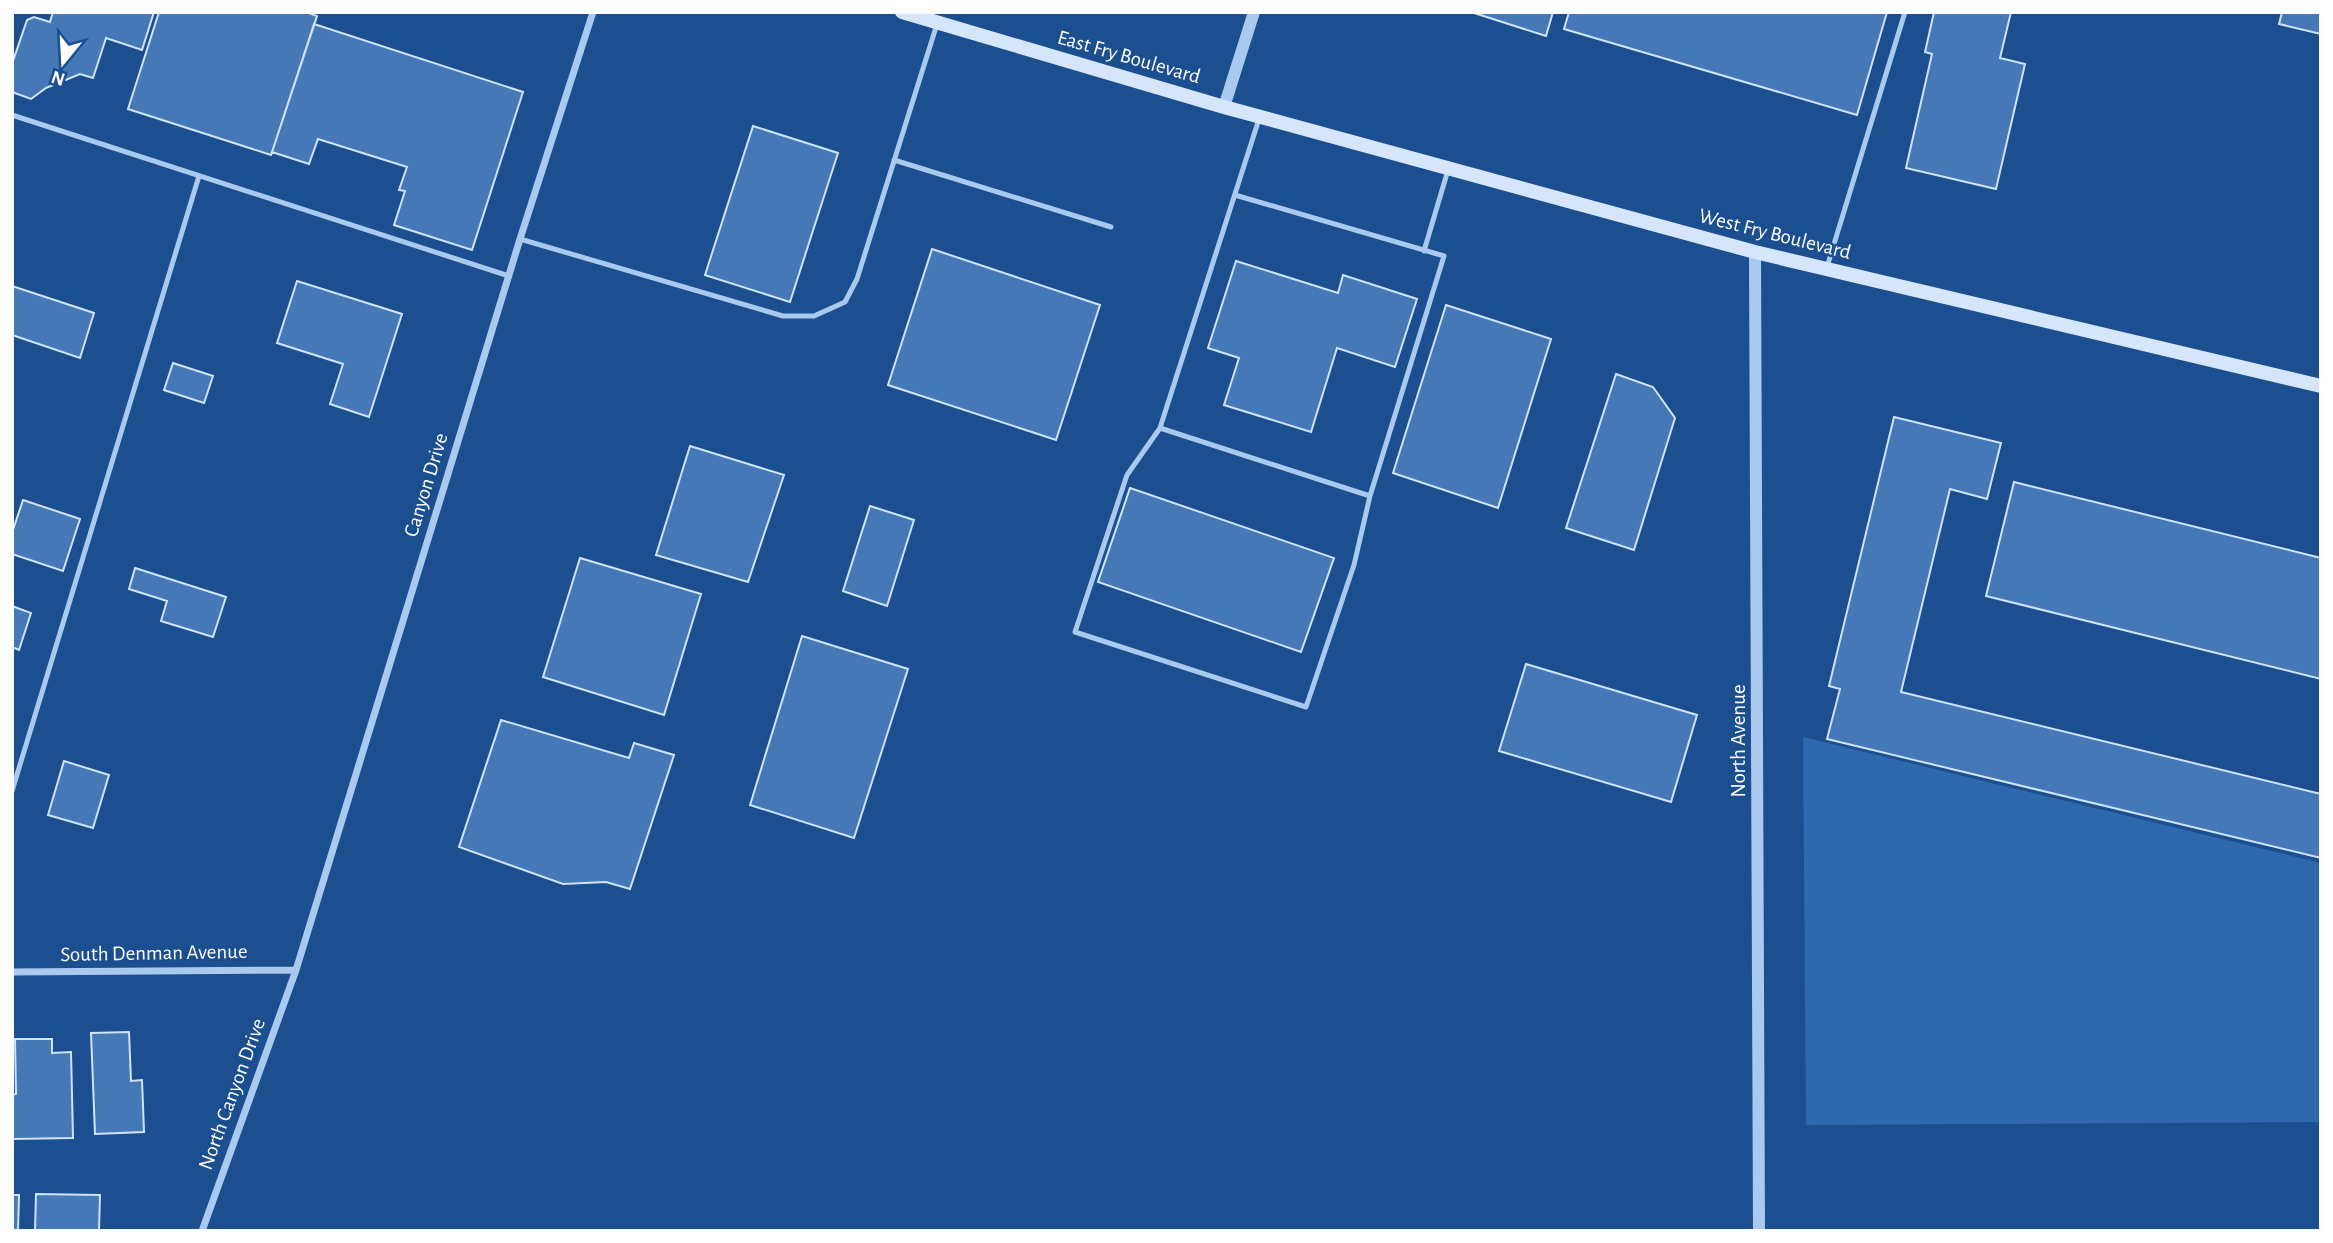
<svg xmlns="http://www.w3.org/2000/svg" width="2333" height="1243" viewBox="0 0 2333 1243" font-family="'Alegreya Sans',sans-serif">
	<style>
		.green { fill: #2e69ad }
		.building { fill: #4478b7; stroke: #cfe3fa; stroke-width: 2 }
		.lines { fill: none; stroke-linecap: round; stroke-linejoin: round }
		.service { stroke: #a9c9ee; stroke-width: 5 }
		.minor { stroke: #a9c9ee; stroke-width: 7 }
		.tertiary { stroke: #a9c9ee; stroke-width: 12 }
		.secondary { stroke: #d6e6fa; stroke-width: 14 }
		.labels { text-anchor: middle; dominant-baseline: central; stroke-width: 5; stroke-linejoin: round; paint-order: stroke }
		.street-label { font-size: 21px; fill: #fff; stroke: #1b4f8f }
	</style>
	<rect width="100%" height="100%" fill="#1b4f8f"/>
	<path class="green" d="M1803,737L2321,863V1122L1806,1125Z"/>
	<path class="building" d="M53,12H154L142,50L106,38L93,78L80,74L46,88L31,99L12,92V64L27,20L34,17L50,22Z
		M159,12H306L317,16L271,155L128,109Z
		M1471,12H1553L1546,36Z
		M1569,12H1887L1857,115L1564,29Z
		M1934,12H2011L2000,58L2025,64L1996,189L1906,168L1932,54L1925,52Z
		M2282,12H2321V34L2279,24Z
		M314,24L523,92L472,250L394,225L405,191L399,190L407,167L318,139L309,164L272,152Z
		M753,126L838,153L790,302L705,275Z
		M932,249L1100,305L1056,440L888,385Z
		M1236,261L1338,293L1343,275L1417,299L1395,367L1337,348L1311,432L1224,405L1239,358L1208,348Z
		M297,281L402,314L369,417L330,404L343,364L277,343Z
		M12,286L94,313L80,358L12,335Z
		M1446,305L1551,339L1498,508L1393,473Z
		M173,363L213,376L204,403L164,390Z
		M1616,374L1653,387L1675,418L1634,550L1566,528Z
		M1894,417L2001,443L1987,499L1950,489L1901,692L2321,794V858L1827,739L1840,689L1829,686Z
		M690,446L784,475L748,582L656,555Z
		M2014,482L2321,558V679L1986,596Z
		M1130,488L1334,558L1301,652L1098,582Z
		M23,500L80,519L63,571L12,554V533Z
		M870,506L914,520L887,606L843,591Z
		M580,558L701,594L664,715L543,677Z
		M135,568L226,597L213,637L161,621L167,601L129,589Z
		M12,606L31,613L19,650L12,647Z
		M802,636L908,669L854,838L750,805Z
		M1526,664L1697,715L1671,802L1499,751Z
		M501,720L629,758L634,743L674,755L630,889L606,882L563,884L459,847Z
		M64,761L109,775L93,828L48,815Z
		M129,1032L131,1081L142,1080L144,1132L95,1134L91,1033Z
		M15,1039H52V1053L71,1052L73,1138L12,1139V1095L16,1094Z
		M36,1194L100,1195L99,1231H35Z
		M12,1195H19L18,1231H12Z"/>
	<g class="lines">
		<path class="service" d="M12,115L509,276
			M894,160L1111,227
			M1235,195L1444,256L1370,496L1354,565L1306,707L1075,632L1127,475L1160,428L1259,119
			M520,239L783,316H814L845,302L857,279L937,24
			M1424,251L1448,170
			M1827,267L1905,12
			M1160,428L1370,496
			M12,791L199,176"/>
		<path class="minor" d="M12,972L296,970
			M202,1231L296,970L520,239L593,12"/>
		<path class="tertiary" d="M1224,107L1254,12
			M1755,252L1759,1231"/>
		<path class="secondary" d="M902,12L1224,107L1755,252L2321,386"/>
	</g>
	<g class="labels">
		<g class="street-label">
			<text transform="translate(1129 57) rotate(16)">East Fry Boulevard</text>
			<text transform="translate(1775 234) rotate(14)">West Fry Boulevard</text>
			<text transform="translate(426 485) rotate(-73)">Canyon Drive</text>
			<text transform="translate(1738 741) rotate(-90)">North Avenue</text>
			<text transform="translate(154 953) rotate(-1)">South Denman Avenue</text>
			<text transform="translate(232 1094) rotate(-70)">North Canyon Drive</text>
		</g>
	</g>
	<rect width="2333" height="1243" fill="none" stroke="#ffffff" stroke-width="28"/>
	<g transform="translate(63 63) rotate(198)" stroke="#1b4f8f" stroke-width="5" paint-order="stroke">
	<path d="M0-5L12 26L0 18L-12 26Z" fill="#ffffff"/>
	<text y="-10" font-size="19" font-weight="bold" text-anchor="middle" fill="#ffffff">N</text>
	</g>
</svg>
